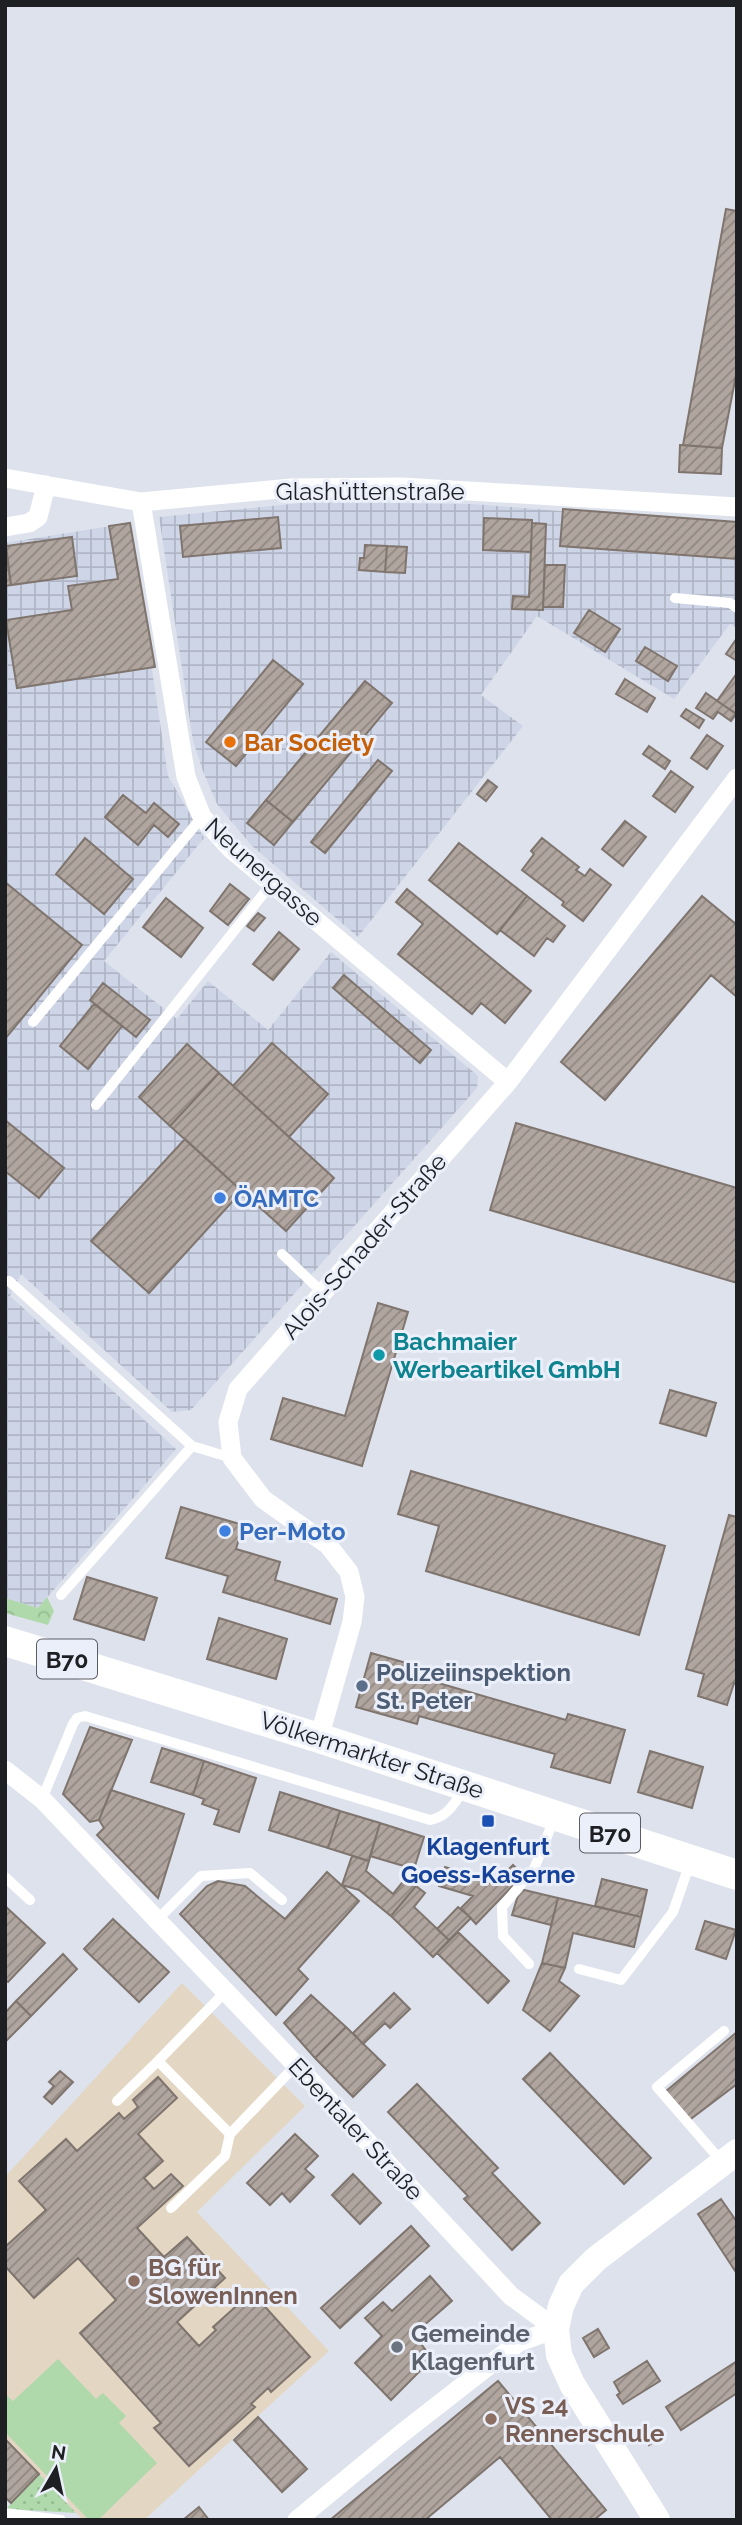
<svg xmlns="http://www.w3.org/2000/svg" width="742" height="2525" viewBox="0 0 742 2525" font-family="Raleway,sans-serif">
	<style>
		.industrial { fill: url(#industrial-grid) }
		.education { fill: #e3d6c3 }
		.grass { fill: url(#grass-dots) }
		.forest { fill: url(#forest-crowns) }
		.pitch { fill: #afd9aa }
		.building { fill: url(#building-hatch); stroke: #7f756e; stroke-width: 2 }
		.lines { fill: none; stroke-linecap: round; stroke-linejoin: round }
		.lane { stroke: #fff; stroke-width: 10 }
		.street { stroke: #fff; stroke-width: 19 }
		.secondary { stroke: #fff; stroke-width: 26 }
		.primary { stroke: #fff; stroke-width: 30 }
		.food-dot { fill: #e8710a; stroke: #ebeffa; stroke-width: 2.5 }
		.shop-dot { fill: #3f7fe0; stroke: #ebeffa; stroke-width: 2.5 }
		.culture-dot { fill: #0f9aa8; stroke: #ebeffa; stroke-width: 2.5 }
		.service-dot { fill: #5c6f8a; stroke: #ebeffa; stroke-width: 2.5 }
		.transit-dot { fill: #1a4fb4; stroke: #ebeffa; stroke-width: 2.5 }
		.education-dot { fill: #8d6e63; stroke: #ebeffa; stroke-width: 2.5 }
		.worship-dot { fill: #6b7280; stroke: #ebeffa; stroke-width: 2.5 }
		.labels { text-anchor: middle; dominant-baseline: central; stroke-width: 6; stroke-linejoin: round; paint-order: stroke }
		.shield { fill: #ebeffa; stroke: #5b5d64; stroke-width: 2 }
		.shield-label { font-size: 23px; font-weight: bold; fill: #1d1f23 }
		.street-label { font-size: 24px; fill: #1d1f23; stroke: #ebeffa }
		.food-label { font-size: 24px; font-weight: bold; fill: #c56008; stroke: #ebeffa; text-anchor: start }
		.shop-label { font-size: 24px; font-weight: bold; fill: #366cbe; stroke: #ebeffa; text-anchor: start }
		.culture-label { font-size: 24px; font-weight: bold; fill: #0d838f; stroke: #ebeffa; text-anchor: start }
		.service-label { font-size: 24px; font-weight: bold; fill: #4e5e75; stroke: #ebeffa; text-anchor: start }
		.transit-label { font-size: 24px; font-weight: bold; fill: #164399; stroke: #ebeffa }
		.education-label { font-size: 24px; font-weight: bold; fill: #785e54; stroke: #ebeffa; text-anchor: start }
		.worship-label { font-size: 24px; font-weight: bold; fill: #5b616d; stroke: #ebeffa; text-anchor: start }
	</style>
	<defs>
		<pattern id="industrial-grid" width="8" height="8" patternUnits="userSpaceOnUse" patternTransform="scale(1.75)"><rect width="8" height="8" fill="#ced5e7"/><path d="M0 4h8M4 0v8" fill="none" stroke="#b0b6c6"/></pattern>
		<pattern id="grass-dots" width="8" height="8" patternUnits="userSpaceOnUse" patternTransform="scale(1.75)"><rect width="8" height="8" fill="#afd9aa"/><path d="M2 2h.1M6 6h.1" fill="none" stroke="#96ba92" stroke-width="1.8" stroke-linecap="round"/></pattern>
		<pattern id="forest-crowns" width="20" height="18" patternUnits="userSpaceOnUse" patternTransform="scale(1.75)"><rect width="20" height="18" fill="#afd9aa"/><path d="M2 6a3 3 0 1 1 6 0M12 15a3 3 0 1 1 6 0" fill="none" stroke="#96ba92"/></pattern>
		<pattern id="building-hatch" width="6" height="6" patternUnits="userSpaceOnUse" patternTransform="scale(1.75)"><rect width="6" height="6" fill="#b1a69f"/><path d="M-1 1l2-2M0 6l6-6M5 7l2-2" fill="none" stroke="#8f8781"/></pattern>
	</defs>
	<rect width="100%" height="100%" fill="#dde2ed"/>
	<path class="industrial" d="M311,502L472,504L737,525V628L730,624L674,699L537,616L481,695L523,726L358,937L251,845L217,804L204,774L193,741L159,517Z
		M130,523L168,776L204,838L104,961L177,1019L208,981L268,1030L331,952L478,1076L477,1088L191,1410L172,1412L21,1274L10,1296L176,1449L38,1608L5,1598V543Z"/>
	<path class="education" d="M182,1983L305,2106L197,2212L329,2351L144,2520H83L5,2439V2177Z"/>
	<path class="grass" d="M39,2474L76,2513L6,2509Z"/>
	<path class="forest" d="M47,1597L54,1611L48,1625L5,1613V1598L38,1608Z"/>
	<path class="pitch" d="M58,2359L96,2399L103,2393L126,2416L119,2423L157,2463L98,2520H89L5,2432V2394L13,2401Z"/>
	<path class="building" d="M726,209L737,211V370L722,448L683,445Z
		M680,445L722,448L721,474L679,472Z
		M563,509L737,522V559L560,546Z
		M278,517L281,548L183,557L180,526Z
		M484,518L532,520L531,552L483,550Z
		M130,523L155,667L17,688L6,620L72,610L68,586L118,579L109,526Z
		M532,523L546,524L543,610L512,609L513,596L529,597Z
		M72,537L77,576L11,585L6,546Z
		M365,545L387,546L385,572L359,570L360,558H364Z
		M5,546L11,585L5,586Z
		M387,546L407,547L405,573L385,572Z
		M545,565H565L563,607H543Z
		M589,610L620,629L605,652L574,633Z
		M737,638V661L726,654Z
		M645,647L677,666L668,681L636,661Z
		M273,660L303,684L236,766L206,742Z
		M737,673V714L717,701Z
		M625,679L655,698L647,712L616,694Z
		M365,681L392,703L293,822L266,800Z
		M706,693L736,714L731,721L718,712L713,719L696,708Z
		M686,709L704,720L699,728L681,716Z
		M707,735L723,746L707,769L691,758Z
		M649,746L670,761L665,769L643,754Z
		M378,760L392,771L325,853L311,842Z
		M671,771L693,787L675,812L653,796Z
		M488,780L497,787L486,801L477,794Z
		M123,795L146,813L154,803L179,824L168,837L154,825L138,845L105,817Z
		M266,800L293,822L274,845L247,823Z
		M625,821L646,837L623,866L602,849Z
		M85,838L133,879L104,914L56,874Z
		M542,838L579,867L576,870L585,876L590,869L611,885L583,921L562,905L564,902L522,870L534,854L531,851Z
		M459,843L527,896L497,934L429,880Z
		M5,882L82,945L5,1039Z
		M230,884L249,899L228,925L210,911Z
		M407,889L531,991L505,1023L481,1003L472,1014L398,954L423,924L396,902Z
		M527,896L565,926L553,942L547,938L534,956L500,930Z
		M702,896L737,925V997L711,975L605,1100L561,1062Z
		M166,898L203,928L181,957L143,927Z
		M258,913L265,918L254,931L247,926Z
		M279,932L299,949L273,980L253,964Z
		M344,975L431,1050L420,1063L333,988Z
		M103,983L150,1020L136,1037L90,1000Z
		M94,1004L122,1026L88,1069L60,1046Z
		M272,1043L328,1094L289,1137L233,1086Z
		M187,1044L219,1073L170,1126L139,1097Z
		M219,1073L334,1178L286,1231L170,1126Z
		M5,1120L64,1168L39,1198L5,1171Z
		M516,1123L737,1188V1283L490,1210Z
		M185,1139L242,1191L149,1293L91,1241Z
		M378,1303L408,1312L362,1466L271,1439L283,1398L345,1416Z
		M670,1390L716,1403L706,1436L660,1423Z
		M411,1471L665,1546L639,1635L426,1571L439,1526L398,1514Z
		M181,1507L243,1525L236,1549L280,1562L275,1580L337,1599L330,1624L223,1592L228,1576L166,1558Z
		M729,1515L737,1517V1684L734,1683L727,1705L698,1696L704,1674L686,1669Z
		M87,1577L157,1598L144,1640L74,1619Z
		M219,1618L287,1639L276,1679L207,1659Z
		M371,1653L431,1670L428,1680L566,1720L568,1714L625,1730L610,1783L551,1767L555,1754L419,1716L417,1724L356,1707Z
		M90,1727L132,1740L99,1820L90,1822L63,1794Z
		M162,1748L204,1761L193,1795L151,1782Z
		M650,1751L703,1767L692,1808L638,1792Z
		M204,1761L256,1778L239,1832L214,1824L219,1810L202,1804L204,1799L193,1795Z
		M111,1790L184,1814L158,1898L97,1835L104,1828L99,1820Z
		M280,1792L340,1811L328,1848L269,1830Z
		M340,1811L380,1823L369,1861L328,1848Z
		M380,1823L424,1837L414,1869L370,1856Z
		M352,1856L369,1861L366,1871L393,1894L406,1878L416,1886L391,1916L359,1890L342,1885Z
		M513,1865L523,1875L476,1924L461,1908L473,1896L439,1886L445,1867L496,1882Z
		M327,1872L359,1901L298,1969L308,1979L276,2015L180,1914L207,1886L218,1881L245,1886L285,1919Z
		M602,1879L647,1890L641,1917L595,1906Z
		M416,1886L425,1893L414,1907L449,1940L433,1957L391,1916Z
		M520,1889L558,1898L551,1925L512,1915Z
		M558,1898L641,1917L634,1947L573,1933L565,1968L542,1963Z
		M5,1906L45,1943L8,1982L5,1980Z
		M458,1907L471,1918L449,1940L437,1929Z
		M113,1919L169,1972L139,2002L84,1949Z
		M705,1921L736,1930L726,1959L696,1949Z
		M458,1932L509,1981L488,2003L437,1953Z
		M63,1954L77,1969L31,2016L16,2001Z
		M542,1963L565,1968L559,1981L579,1996L550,2031L523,2010Z
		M394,1993L410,2009L390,2028L385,2023L363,2044L353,2033Z
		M311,1995L346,2027L315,2058L284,2023Z
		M16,2001L31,2016L5,2042V2013Z
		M346,2027L385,2065L353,2097L315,2058Z
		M737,2032V2084L688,2121L665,2092Z
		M550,2053L651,2158L624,2184L523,2079Z
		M60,2071L73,2082L52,2104L44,2097L54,2086L49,2082Z
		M158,2077L177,2098L138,2134L163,2161L144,2178L154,2189L171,2174L183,2186L137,2228L164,2257L187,2237L225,2278L177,2322L199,2346L216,2330L213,2327L252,2292L310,2357L271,2392L268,2388L251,2404L255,2407L189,2466L154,2428L161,2423L80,2333L116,2300L78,2258L34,2298L5,2266V2247L46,2210L19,2181L66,2139L77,2151L119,2113L124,2119L138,2107L133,2100Z
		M417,2084L498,2168L492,2173L540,2223L512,2250L464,2199L468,2196L388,2112Z
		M295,2134L318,2156L305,2169L314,2177L290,2202L282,2193L270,2205L247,2183Z
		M353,2174L381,2203L360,2224L332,2195Z
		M721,2199L737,2222V2274L698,2214Z
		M411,2226L429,2246L340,2328L321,2308Z
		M430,2276L452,2301L414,2334L432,2359L391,2400L355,2363L382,2336L365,2318L383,2302L392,2311Z
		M598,2329L609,2348L594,2357L583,2338Z
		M647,2361L660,2381L623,2404L617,2395L620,2393L614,2382Z
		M737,2361V2393L681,2430L666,2407Z
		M498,2381L606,2510L594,2520H552L500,2457L425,2520H330Z
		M258,2417L307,2469L282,2492L234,2440Z
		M645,2426L655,2441L649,2445L639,2430Z
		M5,2439L39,2474L11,2503L5,2497Z
		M199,2507L209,2520H183Z"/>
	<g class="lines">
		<path class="lane" d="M675,598L730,603L737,608
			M33,1022L202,817
			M96,1105L272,883
			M282,1254L323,1293
			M9,1281L192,1446L232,1458
			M61,1595L192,1446
			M42,1799L73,1724L77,1718L85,1716L430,1820C448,1817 454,1803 465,1788
			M5,1877L30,1900
			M157,1920L201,1876L250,1873L282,1900
			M529,1964L503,1936L502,1907L534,1869L554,1819
			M579,1969L621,1980L673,1912L690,1863
			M226,1991L158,2061L230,2134L296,2065
			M117,2101L158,2061
			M722,2162L657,2087L724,2031
			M171,2208L225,2156L230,2134
			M5,2513L61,2520"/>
		<path class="street" d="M5,478L141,502L291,488L402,487L737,507
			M141,502L186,777L202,817L231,849L508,1082
			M5,527L29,523L38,517L46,485
			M319,1738L352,1622L355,1597L349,1572L328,1545L263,1499L232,1458L228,1422L238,1389L508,1082L737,778
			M5,1770L42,1799L157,1920L296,2065L511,2296L556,2329
			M297,2520L401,2434L519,2342L556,2329"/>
		<path class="secondary" d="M657,2520L572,2384L559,2355L556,2329L561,2306L571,2284L596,2259L737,2152"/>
		<path class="primary" d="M5,1641L319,1738L737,1875"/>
	</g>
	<circle class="food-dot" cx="230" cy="742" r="7"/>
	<g class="shop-dot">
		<circle cx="220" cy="1198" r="7"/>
		<circle cx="225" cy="1531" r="7"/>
	</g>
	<circle class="culture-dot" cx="379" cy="1355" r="7"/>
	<circle class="service-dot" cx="362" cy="1686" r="7"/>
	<rect class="transit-dot" x="481" y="1814" width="14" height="14" rx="3.5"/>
	<g class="education-dot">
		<circle cx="134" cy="2281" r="7"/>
		<circle cx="491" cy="2419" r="7"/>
	</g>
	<circle class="worship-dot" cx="397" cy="2347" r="7"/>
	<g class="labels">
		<g class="shield">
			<rect x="37" y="1639.5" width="60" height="39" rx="5"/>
			<rect x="580" y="1813.5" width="60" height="39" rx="5"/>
		</g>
		<g class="shield-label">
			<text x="67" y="1659">B70</text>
			<text x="610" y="1833">B70</text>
		</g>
		<g class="street-label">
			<text x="370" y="491">Glashüttenstraße</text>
			<text transform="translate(264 872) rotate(42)">Neunergasse</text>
			<text transform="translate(364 1246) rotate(-49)">Alois-Schader-Straße</text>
			<text transform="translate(372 1755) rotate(18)">Völkermarkter Straße</text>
			<text transform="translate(356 2129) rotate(47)">Ebentaler Straße</text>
		</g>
		<g class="food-label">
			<text x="244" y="742">Bar Society</text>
		</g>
		<g class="shop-label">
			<text x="234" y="1198">ÖAMTC</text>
			<text x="239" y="1531">Per-Moto</text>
		</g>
		<g class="culture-label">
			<text x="393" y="1341">Bachmaier<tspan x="393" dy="28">Werbeartikel GmbH</tspan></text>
		</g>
		<g class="service-label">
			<text x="376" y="1672">Polizeiinspektion<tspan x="376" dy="28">St. Peter</tspan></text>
		</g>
		<g class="transit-label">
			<text x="488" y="1846">Klagenfurt<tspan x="488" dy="28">Goess-Kaserne</tspan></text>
		</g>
		<g class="education-label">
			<text x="148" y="2267">BG für<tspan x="148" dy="28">SlowenInnen</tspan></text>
			<text x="505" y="2405">VS 24<tspan x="505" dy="28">Rennerschule</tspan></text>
		</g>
		<g class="worship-label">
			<text x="411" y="2333">Gemeinde<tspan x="411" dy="28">Klagenfurt</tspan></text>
		</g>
	</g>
	<rect width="742" height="2525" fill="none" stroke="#1d1f23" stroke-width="14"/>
	<g transform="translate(56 2469) rotate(9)" stroke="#ebeffa" stroke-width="5" paint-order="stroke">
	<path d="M0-5L12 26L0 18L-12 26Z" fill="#1d1f23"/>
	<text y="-10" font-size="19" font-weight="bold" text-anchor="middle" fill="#1d1f23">N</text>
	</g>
</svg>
